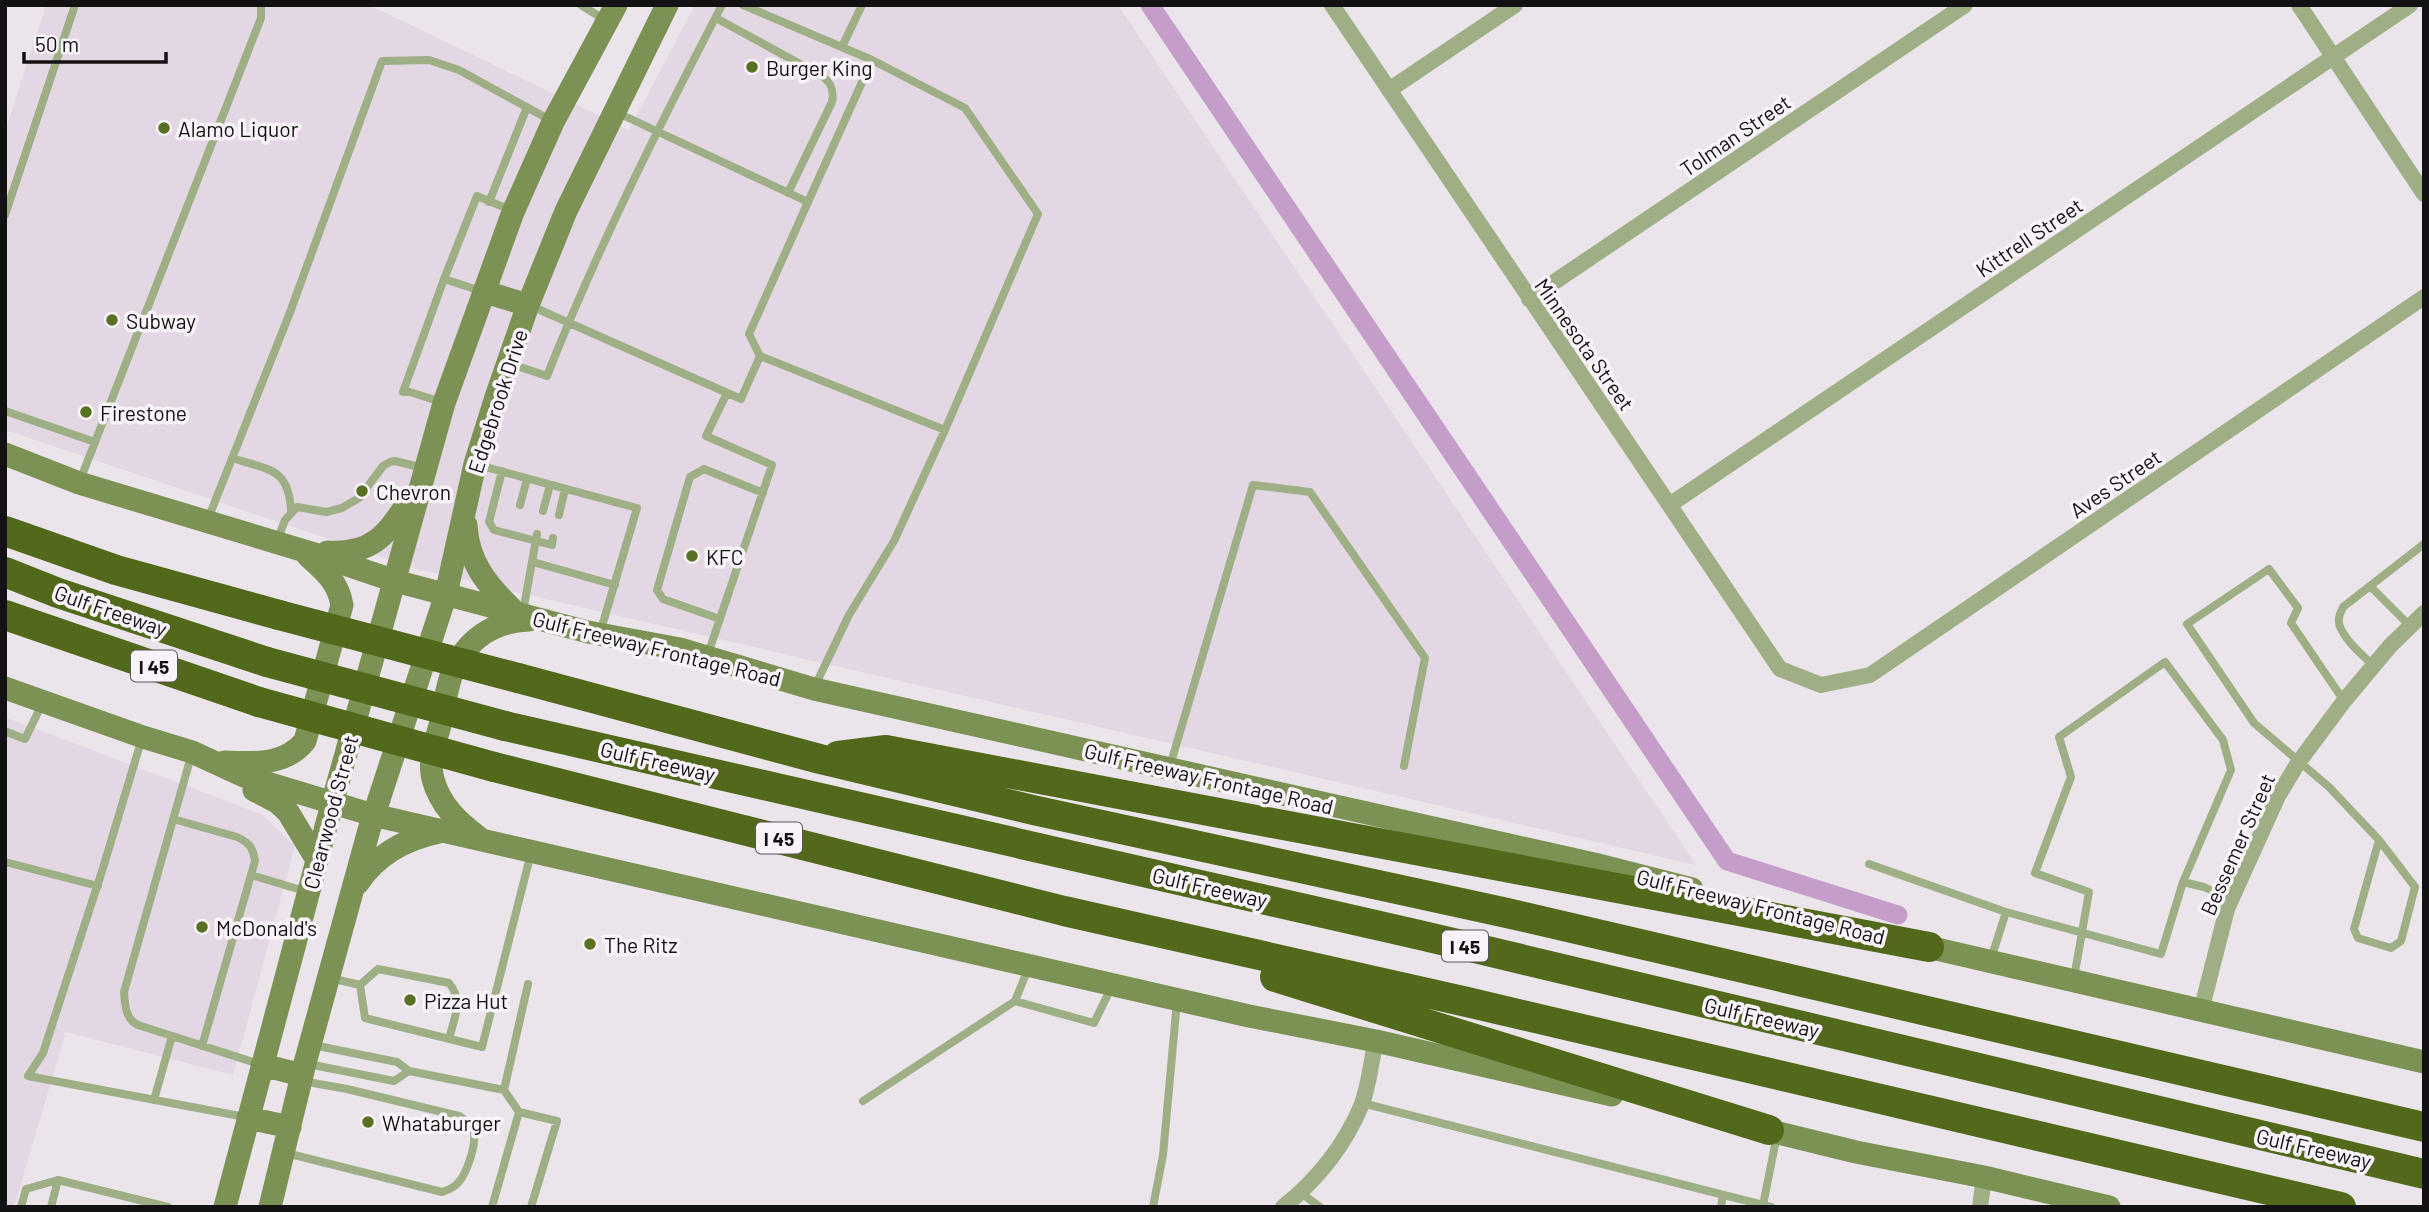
<svg xmlns="http://www.w3.org/2000/svg" width="2429" height="1212" viewBox="0 0 2429 1212" font-family="Barlow,sans-serif">
	<style>
		.built { fill: #e2d7e3 }
		.lines { fill: none; stroke-linecap: round; stroke-linejoin: round }
		.canal { stroke: #c49ec9; stroke-width: 19 }
		.service { stroke: #9faf85; stroke-width: 8 }
		.minor { stroke: #9faf85; stroke-width: 16 }
		.secondary { stroke: #7c9254; stroke-width: 23 }
		.motorway { stroke: #52691b; stroke-width: 30 }
		.motorway-bridge { stroke: #52691b; stroke-width: 30 }
		.poi-dot { fill: #587021; stroke: #f8f2f9; stroke-width: 2.5 }
		.labels { text-anchor: middle; dominant-baseline: central; stroke-width: 7; stroke-linejoin: round; paint-order: stroke }
		.shield { fill: #f8f2f9; stroke: #585458; stroke-width: 2 }
		.shield-label { font-size: 19px; font-weight: bold; fill: #131113 }
		.poi-label { font-size: 21px; fill: #131113; stroke: #f8f2f9; text-anchor: start }
		.street-label { font-size: 21px; fill: #131113; stroke: #f8f2f9 }
	</style>
	<rect width="100%" height="100%" fill="#ebe5eb"/>
	<path class="built" d="M46,5H369L629,130L695,5H1118L1696,865L421,570L5,430V132Z
		M5,717L263,815L295,846L233,1075L66,1032L14,1207H5Z"/>
	<g class="lines">
		<path class="canal" d="M1150,5L1727,861L1898,915"/>
		<path class="service" d="M581,5L605,20
			M743,5L872,60L965,108L1038,214L945,430L894,541L849,615L815,686
			M716,18L822,76C832,83 834,91 832,102L788,193
			M842,47L862,5
			M618,113L808,202L872,60
			M489,202L527,107
			M5,215L75,5
			M444,279L481,291
			M531,306L741,399L760,356L749,334L808,202
			M760,356L945,430
			M511,364L547,376C597,249 659,126 722,5
			M441,402L410,392H403L444,279L477,196L513,211
			M5,411L95,442
			M232,458C268,470 289,467 291,511
			M478,465L637,508L600,633
			M502,471L489,522L494,530L552,545L553,538
			M79,483L261,18V5
			M520,505L527,479
			M543,511L550,485
			M559,515L565,489
			M208,519L289,315L382,61L429,60L459,70L550,120
			M278,539L285,520L297,507L326,512L342,508L359,498L383,466L390,462L395,461L423,468
			M533,562L615,585
			M2370,586L2409,625
			M523,612L537,534
			M720,619L663,599L657,590L690,477L704,469L763,493
			M708,654L772,465L706,436L727,393
			M2373,665C2363,656 2336,633 2339,618C2339,614 2342,611 2343,607L2424,544
			M2344,701L2291,623L2298,608L2269,569L2187,624L2254,723L2329,787L2379,840
			M7,732L25,739L43,702
			M142,738L103,868L43,1053L28,1076L245,1117
			M192,753L124,992C125,1004 125,1019 138,1025L259,1064
			M1170,766L1253,485L1310,492L1425,658L1404,766
			M173,819L237,837C249,843 253,847 255,861L202,1046
			M2379,840L2415,887L2401,941L2391,948L2358,938L2354,929Z
			M5,862L98,886
			M1869,864L2006,912
			M251,875L308,892
			M1991,959L2006,912L2161,954L2183,882
			M330,978L360,985L365,1018L482,1047L531,853
			M2074,978L2089,892L2035,873L2071,777L2059,737L2165,662L2223,740L2231,770L2183,882L2204,887L2231,900
			M360,985L378,969L449,983C464,1001 454,1018 449,1039
			M1015,1001L1028,969
			M313,1045L397,1062L409,1071L504,1090L519,1112L492,1207
			M308,1064L394,1081L409,1071
			M504,1090L528,984
			M154,1100L172,1036
			M863,1101L1015,1001L1094,1023L1111,988
			M1362,1103L1771,1207
			M519,1112L557,1121L531,1207
			M286,1153L442,1192C448,1190 453,1188 457,1184C467,1174 479,1140 472,1127C469,1121 464,1119 459,1116L347,1089L302,1081
			M1301,1193L1320,1207
			M1763,1205L1777,1135
			M21,1207L26,1189L58,1180L168,1207
			M51,1207L58,1180
			M1153,1207L1163,1155L1177,1001
			M1721,1207L1723,1195"/>
		<path class="minor" d="M1332,5L1780,669L1821,685L1870,675L2424,297
			M2299,5L2424,194
			M1389,90L1515,5
			M1529,299L1965,5
			M1671,504L2410,5
			M2201,1011L2227,909L2278,796L2298,763L2344,701L2390,646L2424,613
			M1283,1207C1317,1180 1345,1145 1362,1104C1369,1085 1371,1061 1376,1041
			M1980,1207L1984,1177"/>
		<path class="secondary" d="M485,292L528,305
			M5,454L79,483L318,555L395,581L588,632L680,649L814,689L1594,864L1692,889
			M466,525C468,563 488,586 514,611
			M327,552C375,555 387,533 412,497
			M5,688L143,737L192,752L244,776L373,815L1249,1016L1376,1041L1612,1095
			M224,762C254,763 285,766 305,741L342,605C338,582 325,571 308,556
			M254,790L277,802L288,812L317,860
			M478,837C457,821 440,805 433,779C428,762 436,739 441,722C445,704 447,680 456,665C471,636 497,621 529,620
			M358,883C377,854 406,839 439,832
			M1915,944L2424,1062
			M262,1065L302,1075
			M248,1118L290,1127
			M1754,1127L1856,1152L1984,1177L2109,1207
			M225,1207L332,804L444,403L513,212L553,122L616,5
			M270,1207L305,1063L369,830L446,594L475,464L497,394L528,305L566,211L667,5"/>
		<path class="motorway" d="M5,531L116,570L279,615
			M5,572L58,593L267,662
			M5,615L259,702
			M518,678L820,759L1033,810L1507,913L2424,1127
			M505,726L1424,936L2424,1174
			M838,756L886,750L1929,947
			M494,767L1064,911L1467,1002L2341,1207
			M1275,977L1769,1130"/>
		<path class="motorway-bridge" d="M279,615L518,678
			M267,662L505,726
			M259,702L494,767"/>
	</g>
	<g class="poi-dot">
		<circle cx="752" cy="67" r="7"/>
		<circle cx="164" cy="128" r="7"/>
		<circle cx="112" cy="320" r="7"/>
		<circle cx="86" cy="412" r="7"/>
		<circle cx="362" cy="491" r="7"/>
		<circle cx="692" cy="556" r="7"/>
		<circle cx="202" cy="927" r="7"/>
		<circle cx="590" cy="944" r="7"/>
		<circle cx="410" cy="1000" r="7"/>
		<circle cx="368" cy="1122" r="7"/>
	</g>
	<g class="labels">
		<g class="shield">
			<rect x="131" y="650.5" width="46" height="31" rx="5"/>
			<rect x="756" y="822.5" width="46" height="31" rx="5"/>
			<rect x="1442" y="930.5" width="46" height="31" rx="5"/>
		</g>
		<g class="shield-label">
			<text x="154" y="666">I 45</text>
			<text x="779" y="838">I 45</text>
			<text x="1465" y="946">I 45</text>
		</g>
		<g class="poi-label">
			<text x="766" y="67">Burger King</text>
			<text x="178" y="128">Alamo Liquor</text>
			<text x="126" y="320">Subway</text>
			<text x="100" y="412">Firestone</text>
			<text x="376" y="491">Chevron</text>
			<text x="706" y="556">KFC</text>
			<text x="216" y="927">McDonald's</text>
			<text x="604" y="944">The Ritz</text>
			<text x="424" y="1000">Pizza Hut</text>
			<text x="382" y="1122">Whataburger</text>
		</g>
		<g class="street-label">
			<text transform="translate(1735 135) rotate(-34)">Tolman Street</text>
			<text transform="translate(2029 237) rotate(-34)">Kittrell Street</text>
			<text transform="translate(1585 344) rotate(55)">Minnesota Street</text>
			<text transform="translate(497 401) rotate(-72)">Edgebrook Drive</text>
			<text transform="translate(2115 483) rotate(-34)">Aves Street</text>
			<text transform="translate(111 610) rotate(19)">Gulf Freeway</text>
			<text transform="translate(657 648) rotate(14)">Gulf Freeway Frontage Road</text>
			<text transform="translate(658 761) rotate(13)">Gulf Freeway</text>
			<text transform="translate(1209 778) rotate(13)">Gulf Freeway Frontage Road</text>
			<text transform="translate(330 812) rotate(-75)">Clearwood Street</text>
			<text transform="translate(2237 844) rotate(-66)">Bessemer Street</text>
			<text transform="translate(1210 887) rotate(13)">Gulf Freeway</text>
			<text transform="translate(1761 906) rotate(14)">Gulf Freeway Frontage Road</text>
			<text transform="translate(1762 1017) rotate(13)">Gulf Freeway</text>
			<text transform="translate(2314 1148) rotate(13)">Gulf Freeway</text>
		</g>
	</g>
	<rect width="2429" height="1212" fill="none" stroke="#131113" stroke-width="14"/>
	<path d="M24 52v10h142v-10" fill="none" stroke="#131113" stroke-width="3.5"/>
	<text x="35" y="52" font-size="21" fill="#131113" stroke="#f8f2f9" stroke-width="5" paint-order="stroke">50 m</text>
</svg>
